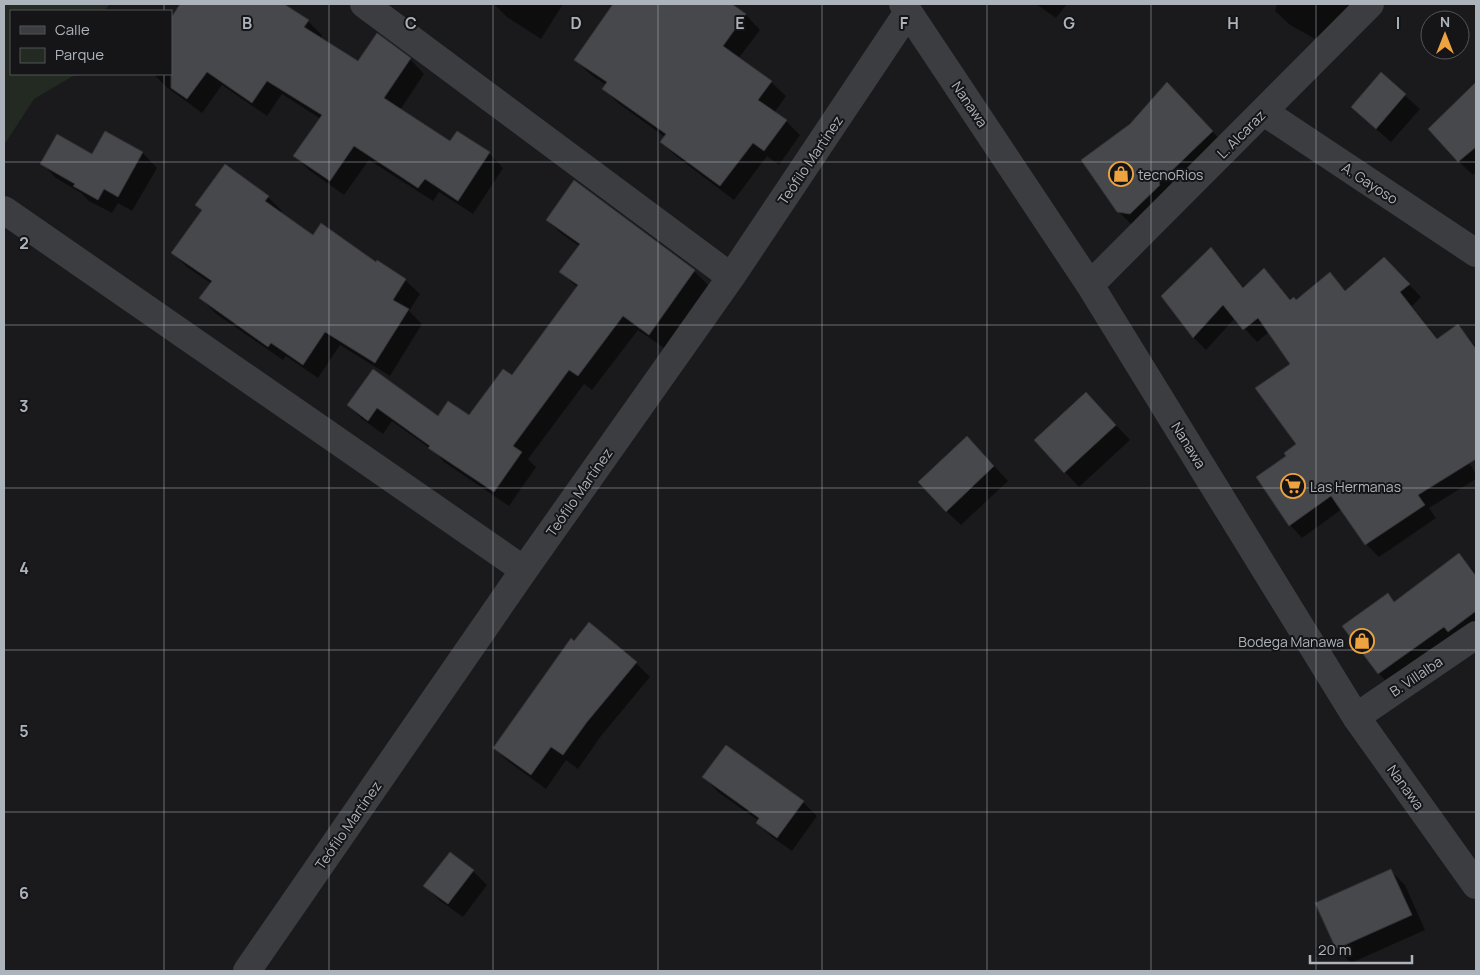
<svg xmlns="http://www.w3.org/2000/svg" width="1480" height="975" viewBox="0 0 1480 975" font-family="Manrope,sans-serif">
	<style>
		.green { fill: #222a22 }
		.shadow { fill: #0007 }
		.building { fill: #47484c; stroke: #343438 }
		.lines { fill: none; stroke-linecap: round; stroke-linejoin: round }
		.minor { stroke: #3b3d41; stroke-width: 28 }
		.grid { fill: none; stroke: #adb3bb; stroke-width: 1; stroke-opacity: 0.55 }
		.labels { text-anchor: middle; dominant-baseline: central; stroke-width: 4; stroke-linejoin: round; paint-order: stroke }
		.street-label { font-size: 14px; fill: #adb3bb; stroke: #151517 }
		.poi-label { font-size: 14px; fill: #adb3bb; stroke: #151517; text-anchor: start }
		.grid-label { font-size: 16px; text-anchor: middle; font-weight: bold; fill: #adb3bb; stroke: #151517; stroke-width: 4; stroke-linejoin: round; paint-order: stroke }
	</style>
	<rect width="100%" height="100%" fill="#1a1a1c"/>
	<path class="green" d="M4,4H110L104,11H11V74H94L73,76L34,99L4,145Z"/>
	<path class="shadow" d="M182,4H282L308,21L322,35L320,39L358,63L410,59L424,74L400,110L450,143L489,153L503,168L473,214L439,192L433,201L369,160L344,195L309,170L295,156L321,119L282,94L267,116L222,85L202,113L164,85L154,74H171Z
		M494,4H563L541,39L507,17Z
		M615,4H730L746,15L760,30L738,59L771,82L786,96L774,113L786,121L800,135L779,165L767,156L734,200L676,156L661,142L665,137L618,103L604,89L606,85L590,74L576,60Z
		M1036,4H1067L1056,18Z
		M1277,4H1368L1326,45L1290,25L1275,11Z
		M1381,74L1420,109L1391,142L1367,121Z
		M1470,90L1476,96V172L1473,175L1458,161Z
		M1181,98L1226,146L1133,226L1118,211Z
		M106,133L143,153L157,168L132,211L118,203L112,213L89,201L81,193L56,178L42,164L92,156Z
		M268,197L282,211L281,213L313,237L376,263L405,280L420,294L409,311L422,324L390,376L340,345L318,378L286,356L283,360L215,313L201,298L212,284L187,267L173,253L202,210L197,205Z
		M547,220L694,271L708,285L664,348L638,330L592,390L584,384L528,459L536,467L509,506L444,462L435,452L392,421L383,434L362,419L348,405L374,370L439,418L469,417L512,377L578,288L561,272L579,246L562,234Z
		M1211,249L1223,261L1244,288L1264,270L1291,300L1297,301L1330,274L1347,292L1384,259L1421,297L1412,306L1439,340L1458,326L1470,339L1476,347V444L1463,453L1476,474V479L1429,508L1436,518L1379,557L1366,544L1342,509L1302,538L1290,525L1288,456L1298,445L1292,364L1269,332L1257,342L1235,318L1206,350L1193,337Z
		M1100,408L1130,440L1079,487L1035,440Z
		M981,452L1008,481L961,525L946,511Z
		M1459,555L1476,573V636L1393,688L1379,674L1344,627L1387,595L1395,602Z
		M636,663L650,677L601,736L578,769L566,760L546,789L509,762L494,748Z
		M704,777L803,802L817,816L792,851L772,837L757,823L759,821L718,792Z
		M473,871L487,885L463,917L439,900L425,886Z
		M1391,871L1405,885L1425,930L1351,963L1337,949Z"/>
	<path class="building" d="M180,4H284L309,20L304,27L358,61L377,33L411,58L384,98L450,141L457,131L490,152L458,201L425,179L418,188L354,146L330,181L293,156L322,115L267,81L252,103L207,72L187,99L171,88V18Z
		M613,4H732L746,14L723,46L772,81L758,100L787,120L764,151L753,143L720,186L660,142L666,134L602,89L607,82L574,60Z
		M1381,72L1406,94L1376,129L1351,107Z
		M1167,82L1213,131L1159,183L1160,185L1130,214L1117,212L1081,160L1130,124Z
		M1476,82V147L1458,162L1428,129Z
		M105,131L143,152L118,197L104,189L98,200L73,186L75,184L40,164L57,134L92,154Z
		M225,164L269,196L265,201L313,235L321,223L376,262L377,260L406,279L393,300L409,309L375,363L325,332L303,365L271,343L268,347L199,298L212,281L171,253L202,210L195,205Z
		M574,180L695,270L649,335L623,316L578,376L569,370L513,446L522,452L494,492L428,448L430,446L377,408L368,421L347,405L373,369L438,416L448,401L469,415L503,369L512,375L578,285L559,272L580,244L546,220Z
		M1211,247L1243,288L1264,268L1290,300L1294,297L1296,300L1330,272L1345,291L1384,257L1410,284L1400,292L1437,339L1458,324L1476,349V459L1418,495L1425,505L1365,545L1331,496L1289,526L1256,477L1286,456L1284,453L1296,444L1255,388L1290,364L1258,318L1243,330L1223,305L1193,338L1161,296Z
		M1086,392L1116,425L1064,473L1034,440Z
		M967,436L994,466L946,512L918,482Z
		M1459,553L1476,576V611L1448,632L1444,627L1378,674L1342,626L1388,593L1394,602Z
		M589,622L637,662L587,722L563,755L551,747L531,775L493,748L571,638L574,641Z
		M726,745L804,801L777,838L756,823L759,818L702,777Z
		M450,852L474,870L448,904L423,886Z
		M1391,869L1412,915L1336,949L1315,903Z"/>
	<g class="lines">
		<path class="minor" d="M364,4L731,277
			M903,4L1090,285L1356,717L1476,885
			M1264,112L1476,253
			M4,210L524,570
			M1090,285L1370,4
			M1356,717L1476,635
			M247,971L524,570L731,277L908,12"/>
	</g>
	<path class="grid" d="M164,4V11M329,4V971M493,4V971M658,4V971M822,4V971M987,4V971M1151,4V971M1316,4V971M164,74V971M4,162H1476M4,325H1476M4,488H1476M4,650H1476M4,812H1476"/>
	<defs>
		<symbol id="shop-ring" viewBox="-11 -11 22 22"><circle r="9.5" fill="#151517" stroke="#eda340" stroke-width="1.5"/><path d="M-5-2.5h2.3a2.7 3.5 0 0 1 5.4 0H5L5.5 6h-11ZM-1.5-2.5h3a1.5 2.3 0 0 0-3 0Z" fill="#eda340"/></symbol>
		<symbol id="supermarket-ring" viewBox="-11 -11 22 22"><circle r="9.5" fill="#151517" stroke="#eda340" stroke-width="1.5"/><path d="M-6-5.5h2.5l.6 2H6L4.5 2H-2.5L-4.4-4H-6ZM-1.5 3.2a1.3 1.3 0 1 0 .1 0ZM3 3.2a1.3 1.3 0 1 0 .1 0Z" fill="#eda340"/></symbol>
	</defs>
	<g fill-rule="evenodd">
		<use href="#shop-ring" x="1107" y="160" width="28" height="28"/>
		<use href="#supermarket-ring" x="1279" y="472" width="28" height="28"/>
		<use href="#shop-ring" x="1348" y="627" width="28" height="28"/>
	</g>
	<g class="labels">
		<g class="street-label">
			<text transform="translate(970 104) rotate(56)">Nanawa</text>
			<text transform="translate(1241 134) rotate(-45)">L. Alcaraz</text>
			<text transform="translate(810 160) rotate(-56)">Teófilo Martínez</text>
			<text transform="translate(1370 183) rotate(33)">A. Gayoso</text>
			<text transform="translate(1189 445) rotate(58)">Nanawa</text>
			<text transform="translate(579 492) rotate(-55)">Teófilo Martínez</text>
			<text transform="translate(1416 676) rotate(-34)">B. Villalba</text>
			<text transform="translate(1406 787) rotate(54)">Nanawa</text>
			<text transform="translate(348 825) rotate(-55)">Teófilo Martínez</text>
		</g>
		<g class="poi-label">
			<text x="1138" y="174">tecnoRios</text>
			<text x="1310" y="486">Las Hermanas</text>
			<text x="1344" y="641" text-anchor="end">Bodega Manawa</text>
		</g>
	</g>
	<g class="grid-label">
		<text x="247" y="29">B</text>
		<text x="411" y="29">C</text>
		<text x="576" y="29">D</text>
		<text x="740" y="29">E</text>
		<text x="904" y="29">F</text>
		<text x="1069" y="29">G</text>
		<text x="1233" y="29">H</text>
		<text x="1398" y="29">I</text>
		<text x="24" y="249">2</text>
		<text x="24" y="412">3</text>
		<text x="24" y="574">4</text>
		<text x="24" y="737">5</text>
		<text x="24" y="899">6</text>
	</g>
	<rect width="1480" height="975" fill="none" stroke="#adb3bb" stroke-width="10"/>
	<rect x="10" y="10" width="162" height="65" fill="#151517" stroke="#525459"/>
	<rect x="20" y="26" width="25" height="8" fill="#3b3d41" stroke="#525459"/>
	<text x="55" y="35" font-size="15" fill="#adb3bb">Calle</text>
	<rect x="20" y="48" width="25" height="15" fill="#222a22" stroke="#525459"/>
	<text x="55" y="60" font-size="15" fill="#adb3bb">Parque</text>
	<g transform="translate(1445 35)"><circle r="24" fill="#151517" stroke="#525459"/>
	<path d="M0-4L9 19L0 12L-9 19Z" fill="#eda340"/>
	<text y="-8" font-size="14" font-weight="bold" text-anchor="middle" fill="#adb3bb">N</text>
	</g>
	<path d="M1310 955v8h102v-8" fill="none" stroke="#adb3bb" stroke-width="2.5"/>
	<text x="1318" y="955" font-size="15" fill="#adb3bb" stroke="#151517" stroke-width="4" paint-order="stroke">20 m</text>
</svg>
